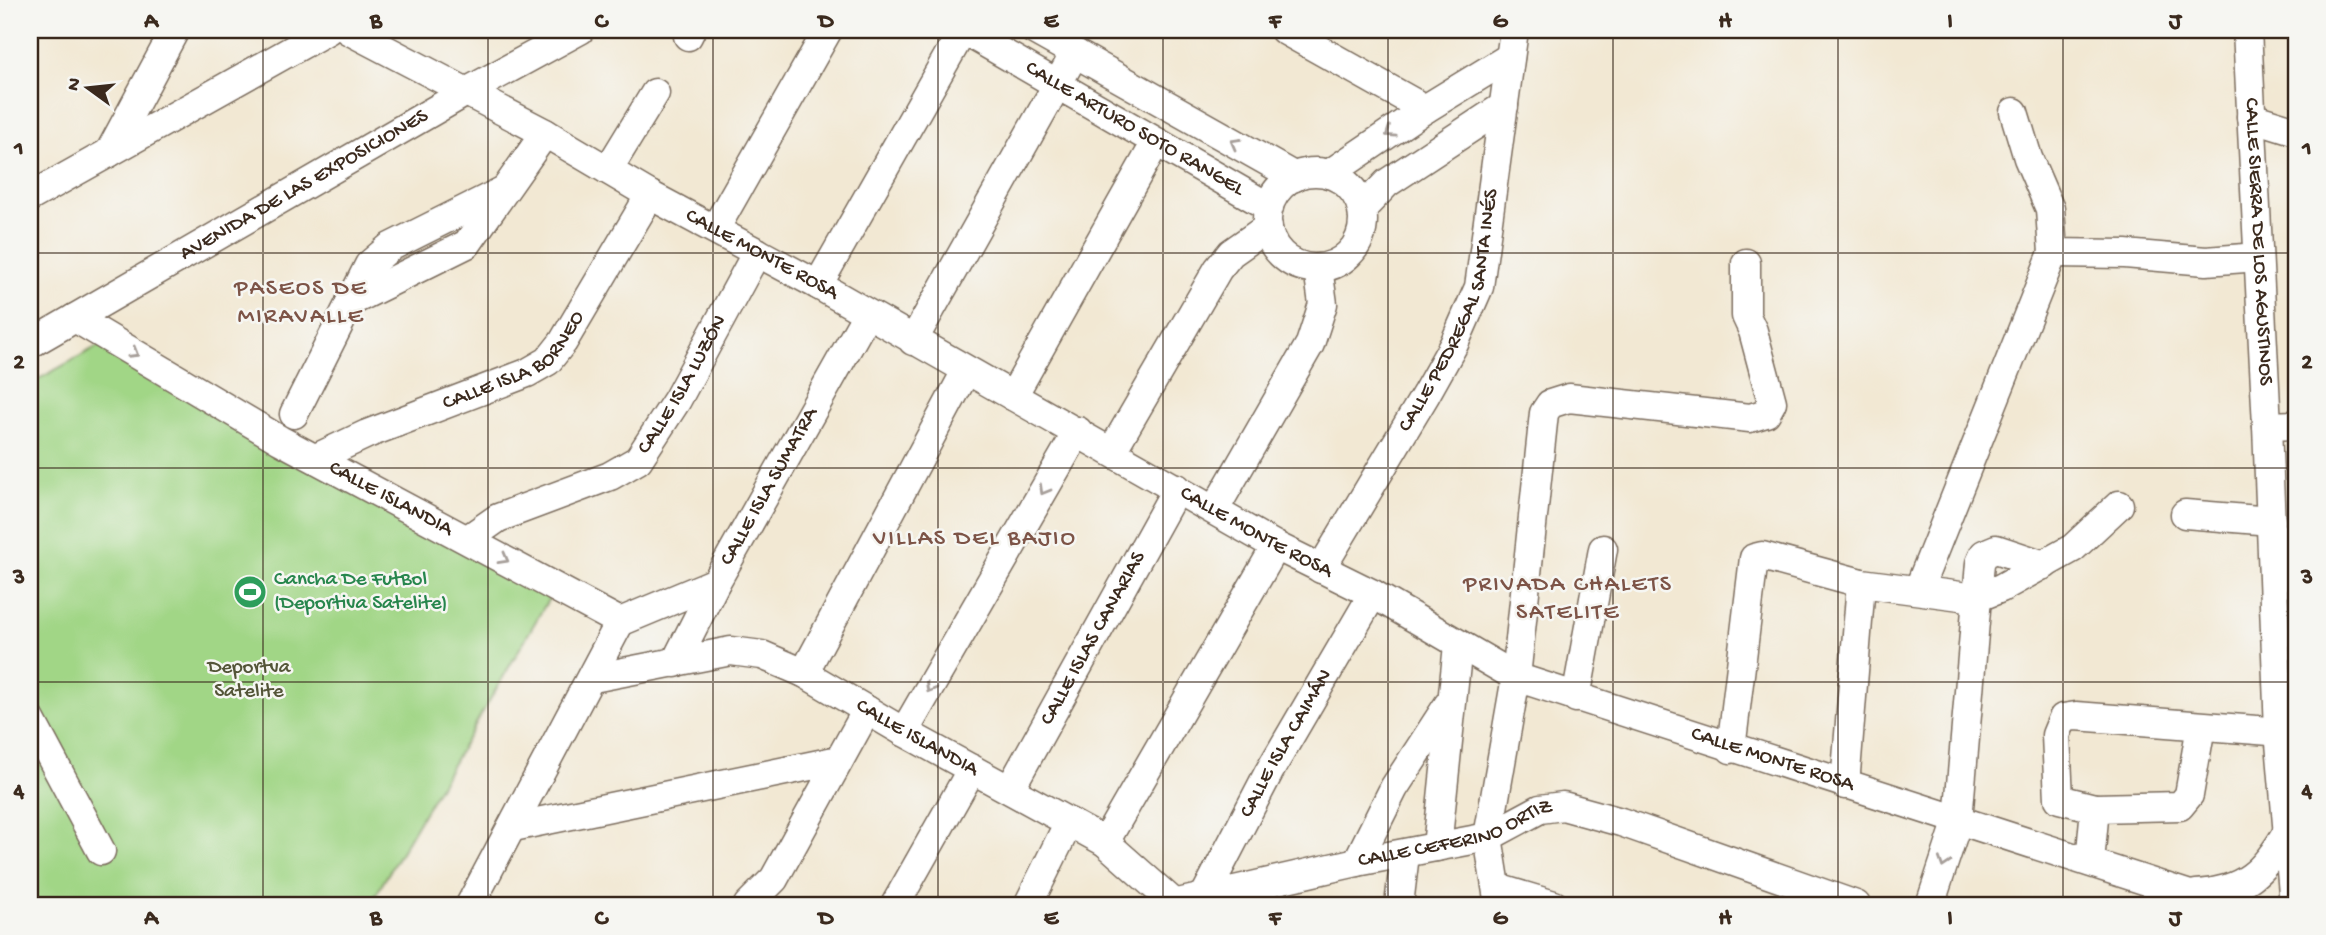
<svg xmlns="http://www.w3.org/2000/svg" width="2326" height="935" viewBox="0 0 2326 935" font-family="'Gochi Hand',sans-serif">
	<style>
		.green { fill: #a1d686; stroke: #6e8052; stroke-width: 2 }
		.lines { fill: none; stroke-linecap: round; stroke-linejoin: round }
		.minor-casing { stroke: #7b6c5d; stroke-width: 31 }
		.minor { stroke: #fff; stroke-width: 28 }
		.oneway { stroke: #a79f9a }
		.grid { fill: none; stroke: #3b2a1e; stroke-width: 2; stroke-opacity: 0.55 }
		.labels { text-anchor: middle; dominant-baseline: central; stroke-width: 5; stroke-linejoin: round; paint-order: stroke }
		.street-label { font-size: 21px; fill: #3b2a1e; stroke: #f6f6f2 }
		.leisure-label { font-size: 21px; fill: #27864d; stroke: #f6f6f2; text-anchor: start }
		.park-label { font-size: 21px; fill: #545538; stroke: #f6f6f2 }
		.quarter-label { font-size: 24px; letter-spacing: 2px; fill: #7d5447; stroke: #f6f6f2 }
		.neatline { fill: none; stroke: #3b2a1e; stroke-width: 2.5 }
		.grid-label { font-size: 23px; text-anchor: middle; font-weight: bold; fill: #3b2a1e }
	</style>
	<rect width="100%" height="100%" fill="#f6f6f2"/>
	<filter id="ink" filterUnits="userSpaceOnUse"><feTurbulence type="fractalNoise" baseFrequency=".0143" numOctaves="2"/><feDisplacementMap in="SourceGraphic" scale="14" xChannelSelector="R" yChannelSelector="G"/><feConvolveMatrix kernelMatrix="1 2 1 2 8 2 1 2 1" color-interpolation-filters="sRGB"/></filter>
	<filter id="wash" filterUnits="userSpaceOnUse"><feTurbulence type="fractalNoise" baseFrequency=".00686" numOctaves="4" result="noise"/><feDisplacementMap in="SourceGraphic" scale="28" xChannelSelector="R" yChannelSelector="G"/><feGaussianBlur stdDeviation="1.57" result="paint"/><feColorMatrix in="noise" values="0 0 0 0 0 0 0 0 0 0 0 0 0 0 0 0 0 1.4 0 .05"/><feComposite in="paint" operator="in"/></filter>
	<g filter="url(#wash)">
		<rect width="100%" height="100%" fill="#f2e8d3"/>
		<path class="green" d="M100,345L551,595L370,905H30V384Z"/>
	</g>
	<g filter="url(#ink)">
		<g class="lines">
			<defs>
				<g id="minor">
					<path id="s1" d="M348,30L545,133L650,195L818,285L1276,546L1373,594L1516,677L2221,905"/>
					<path id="s2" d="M963,30L1269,207"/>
					<path d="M1034,30L1295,177"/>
					<path d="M1284,30L1425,109"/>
					<path id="s3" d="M2247,30L2267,426L2279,731L2294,905"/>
					<path d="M688,36L691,30"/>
					<path d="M2014,112L2028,158L2050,209L2053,253L2125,254L2206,261L2258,257"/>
					<path d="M2251,117L2296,131"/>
					<path d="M109,153L175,30"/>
					<path d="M608,170L655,93"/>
					<circle cx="1315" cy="220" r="48"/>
					<path d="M1329,174L1425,109L1510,57"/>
					<path d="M30,197L328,30"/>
					<path d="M1362,209L1387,183L1504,106"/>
					<path d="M715,229L828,30"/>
					<path d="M818,285L963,30"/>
					<path d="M350,302L467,244L545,133"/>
					<path id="s4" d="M75,318L280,440L620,622"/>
					<path d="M913,341L1075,53"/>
					<path id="s5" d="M30,344L466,92L580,30"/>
					<path d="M1013,396L1156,142"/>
					<path d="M294,414L369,265L390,247L504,190"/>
					<path d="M2267,426L2296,425"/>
					<path d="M1112,451L1218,269L1231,253L1268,227"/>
					<path id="s6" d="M316,458L367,434L527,373L548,361L563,342L650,195"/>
					<path d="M1215,509L1310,344L1323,304L1318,268"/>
					<path d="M2185,514L2271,521"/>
					<path id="s7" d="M468,539L498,518L610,476L638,460L677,400L757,252"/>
					<path id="s8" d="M1321,569L1426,394L1454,344L1479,287L1514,30"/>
					<path d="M1919,588L2053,253"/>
					<path d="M620,622L716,582"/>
					<path id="s9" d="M675,663L716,582L867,314"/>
					<path d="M804,673L966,371"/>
					<path id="s10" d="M593,678L731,651L762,655L804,673L904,732L1105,842L1175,904"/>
					<path d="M1576,698L1603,549"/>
					<path d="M30,718L101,851"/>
					<path d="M2201,726L2189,795L2180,806L2095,808L2059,799L2056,735L2063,718L2076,716L2296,733"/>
					<path d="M904,732L1078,431"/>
					<path d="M1731,749L1754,558L1762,556L1861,583L1976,598L2001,588L2073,548L2119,505"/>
					<path d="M1845,785L1861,583"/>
					<path id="s11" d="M1010,789L1177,488"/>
					<path d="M513,827L839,760"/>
					<path d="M1105,842L1276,546"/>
					<path d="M1437,847L1458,645"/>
					<path d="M1357,862L1394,788L1448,705"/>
					<path d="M2090,862L2095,808"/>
					<path d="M1497,888L1554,905"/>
					<path d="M2196,894C2245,891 2264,872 2288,831"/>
					<path d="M470,905L620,622"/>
					<path d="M748,905L774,879L867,710"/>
					<path d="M895,905L972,769"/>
					<path d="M1028,905L1069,822"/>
					<path id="s12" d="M1169,905L1357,862L1488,837L1540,809L1563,806L1621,822L1856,905"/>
					<path id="s13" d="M1204,905L1205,895L1269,772L1373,594"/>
					<path d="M1399,905L1405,854"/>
					<path d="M1499,905L1488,837L1516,677L1544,413L1550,404L1569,398L1750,418L1766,413L1772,402L1753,331L1746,316V263"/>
					<path d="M1930,905L1958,820L1980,563L1984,554L1996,549L2044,565"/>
				</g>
			</defs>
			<use href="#minor" class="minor-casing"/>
			<use href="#minor" class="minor"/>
		</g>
		<defs><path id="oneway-chevron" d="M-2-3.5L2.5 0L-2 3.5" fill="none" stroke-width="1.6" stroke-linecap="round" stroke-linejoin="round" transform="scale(1.75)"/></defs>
		<g class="oneway">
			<use href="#oneway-chevron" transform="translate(1390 133) rotate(146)"/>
			<use href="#oneway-chevron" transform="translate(1235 143) rotate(-151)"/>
			<use href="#oneway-chevron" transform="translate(134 353) rotate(31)"/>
			<use href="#oneway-chevron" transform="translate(1044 490) rotate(120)"/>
			<use href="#oneway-chevron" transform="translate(504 559) rotate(29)"/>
			<use href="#oneway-chevron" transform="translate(930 688) rotate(120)"/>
			<use href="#oneway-chevron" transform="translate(1944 863) rotate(108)"/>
		</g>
	</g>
	<path class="grid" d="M263,30V905M488,30V905M713,30V905M938,30V905M1163,30V905M1388,30V905M1613,30V905M1838,30V905M2063,30V905M30,253H2296M30,468H2296M30,682H2296"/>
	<defs>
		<symbol id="stadium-disc" viewBox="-11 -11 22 22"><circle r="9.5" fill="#2e9e5b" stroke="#f6f6f2"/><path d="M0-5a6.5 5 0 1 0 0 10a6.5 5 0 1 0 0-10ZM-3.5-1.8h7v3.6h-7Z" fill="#fff"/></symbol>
	</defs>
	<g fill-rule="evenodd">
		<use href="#stadium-disc" x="231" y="573" width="38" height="38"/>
	</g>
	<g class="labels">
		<g class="street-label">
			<text stroke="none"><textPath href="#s2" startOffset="198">CALLE ARTURO SOTO RANGEL</textPath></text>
			<text stroke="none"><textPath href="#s5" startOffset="317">AVENIDA DE LAS EXPOSICIONES</textPath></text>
			<text stroke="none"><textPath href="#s3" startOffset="212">CALLE SIERRA DE LOS AGUSTINOS</textPath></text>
			<text stroke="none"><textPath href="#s1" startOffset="471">CALLE MONTE ROSA</textPath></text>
			<text stroke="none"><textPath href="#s8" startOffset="292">CALLE PEDREGAL SANTA INÉS</textPath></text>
			<text stroke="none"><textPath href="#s6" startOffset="224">CALLE ISLA BORNEO</textPath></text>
			<text stroke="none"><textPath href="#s7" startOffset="276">CALLE ISLA LUZÓN</textPath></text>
			<text stroke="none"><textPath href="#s9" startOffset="200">CALLE ISLA SUMATRA</textPath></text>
			<text stroke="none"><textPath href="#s4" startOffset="364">CALLE ISLANDIA</textPath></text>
			<text stroke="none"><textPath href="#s1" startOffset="1038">CALLE MONTE ROSA</textPath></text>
			<text stroke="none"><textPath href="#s11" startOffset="172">CALLE ISLAS CANARIAS</textPath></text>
			<text stroke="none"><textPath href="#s10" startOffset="348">CALLE ISLANDIA</textPath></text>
			<text stroke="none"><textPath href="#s13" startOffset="182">CALLE ISLA CAIMÁN</textPath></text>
			<text stroke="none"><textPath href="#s1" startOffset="1605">CALLE MONTE ROSA</textPath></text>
			<text stroke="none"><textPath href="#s12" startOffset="296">CALLE CEFERINO ORTIZ</textPath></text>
		</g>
		<g class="leisure-label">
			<text x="274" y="580">Cancha De FutBol<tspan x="274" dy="24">(Deportiva Satelite)</tspan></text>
		</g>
		<g class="park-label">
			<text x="249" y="668">Deportva<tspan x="249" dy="24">Satelite</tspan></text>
		</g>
		<g class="quarter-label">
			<text x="301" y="289">PASEOS DE<tspan x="301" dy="28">MIRAVALLE</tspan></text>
			<text x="975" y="539">VILLAS DEL BAJIO</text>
			<text x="1568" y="585">PRIVADA CHALETS<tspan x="1568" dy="28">SATELITE</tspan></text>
		</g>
	</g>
	<rect width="2326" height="935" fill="none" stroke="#f6f6f2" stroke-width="77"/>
	<g transform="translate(88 88) rotate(285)" stroke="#f6f6f2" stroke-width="5" paint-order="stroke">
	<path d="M0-5L12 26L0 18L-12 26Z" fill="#3b2a1e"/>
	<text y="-10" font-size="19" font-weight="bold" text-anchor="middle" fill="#3b2a1e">N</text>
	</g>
	<rect x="38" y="38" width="2250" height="859" class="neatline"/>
	<g class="grid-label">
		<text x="151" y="27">A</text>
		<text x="376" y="27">B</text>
		<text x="601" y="27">C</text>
		<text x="826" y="27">D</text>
		<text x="1051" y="27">E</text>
		<text x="1275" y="27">F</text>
		<text x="1500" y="27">G</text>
		<text x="1725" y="27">H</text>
		<text x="1950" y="27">I</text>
		<text x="2175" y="27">J</text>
		<text x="19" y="154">1</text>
		<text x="2307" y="154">1</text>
		<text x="19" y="368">2</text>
		<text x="2307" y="368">2</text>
		<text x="19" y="583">3</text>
		<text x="2307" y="583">3</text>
		<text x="19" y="797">4</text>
		<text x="2307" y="797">4</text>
		<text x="151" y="924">A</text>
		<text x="376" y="924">B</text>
		<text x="601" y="924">C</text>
		<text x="826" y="924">D</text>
		<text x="1051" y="924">E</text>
		<text x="1275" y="924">F</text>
		<text x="1500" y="924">G</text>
		<text x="1725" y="924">H</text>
		<text x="1950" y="924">I</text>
		<text x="2175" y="924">J</text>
	</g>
</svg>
